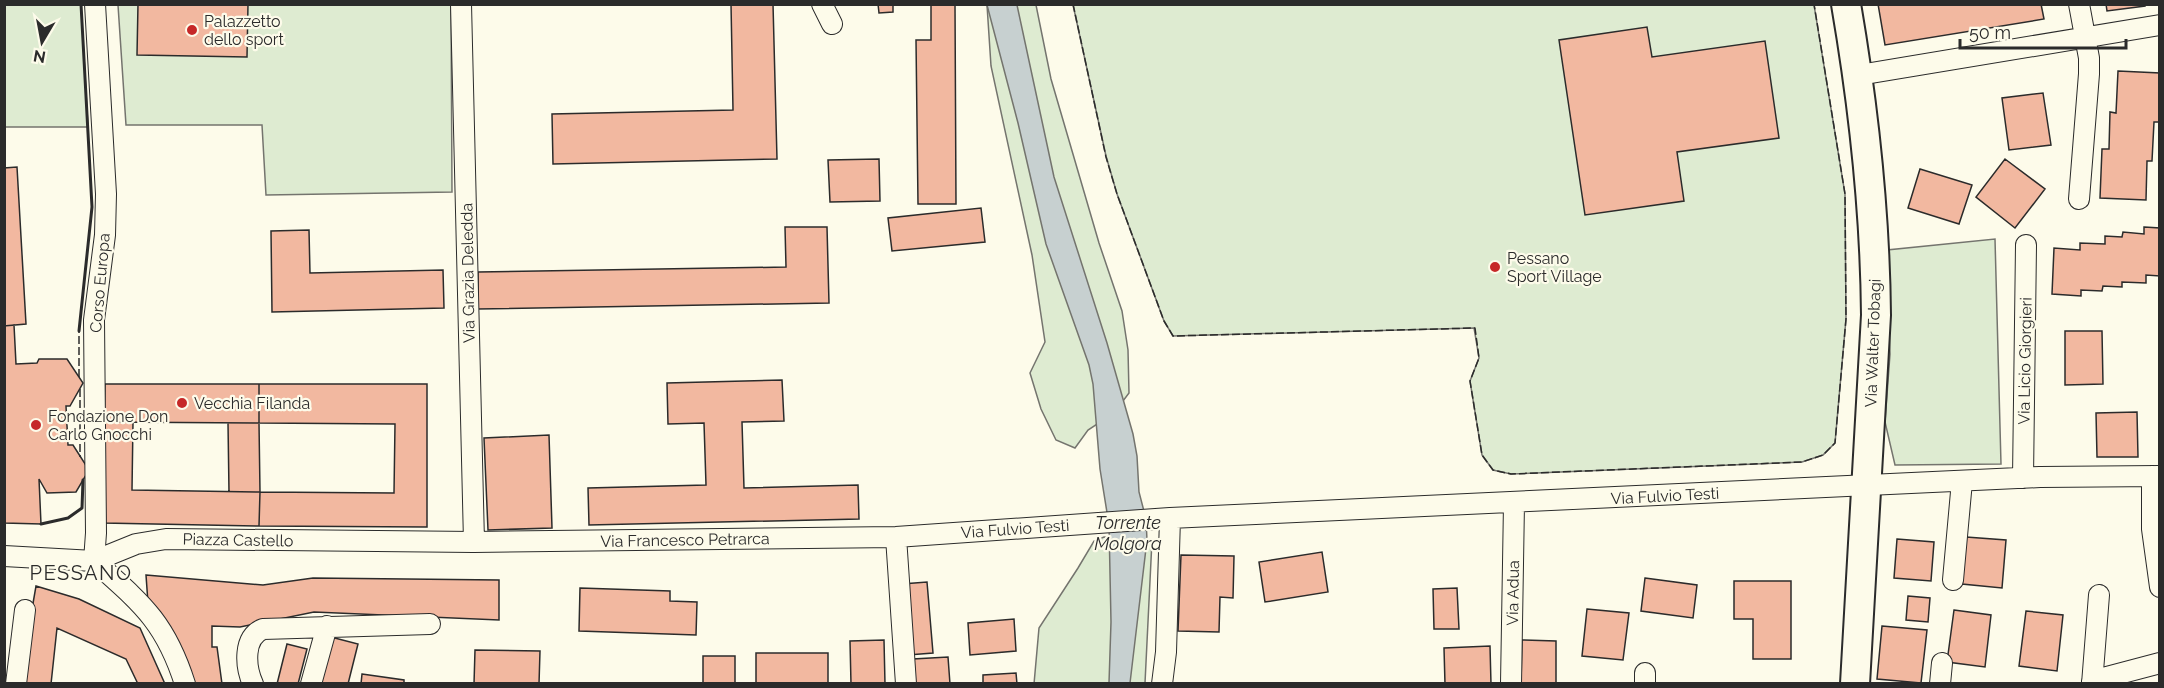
<svg xmlns="http://www.w3.org/2000/svg" width="2164" height="688" viewBox="0 0 2164 688" font-family="Raleway,sans-serif">
	<style>
		.green { fill: #deebd1; stroke: #74746e; stroke-width: 1.5 }
		.water { fill: #c7d0d0; stroke: #74746e; stroke-width: 1.5 }
		.building { fill: #f2b8a0; stroke: #2b2b2b; stroke-width: 1.5 }
		.lines { fill: none; stroke-linecap: round; stroke-linejoin: round }
		.street-casing { stroke: #2b2b2b; stroke-width: 22 }
		.secondary-casing { stroke: #2b2b2b; stroke-width: 32 }
		.street { stroke: #fdfbea; stroke-width: 20 }
		.secondary { stroke: #fdfbea; stroke-width: 28 }
		.fence { stroke: #2b2b2b; stroke-width: 1.5; stroke-dasharray: 8 3; stroke-linecap: butt }
		.wall { stroke: #2b2b2b; stroke-width: 3 }
		.poi-dot { fill: #c62828; stroke: #fdfbea; stroke-width: 2 }
		.labels { text-anchor: middle; dominant-baseline: central; stroke-width: 4.5; stroke-linejoin: round; paint-order: stroke }
		.poi-label { font-size: 16px; fill: #2b2b2b; stroke: #fdfbea; text-anchor: start }
		.street-label { font-size: 16px; fill: #2b2b2b; stroke: #fdfbea }
		.water-label { font-size: 18px; font-style: italic; fill: #2b2b2b; stroke: #fdfbea }
		.quarter-label { font-size: 20px; letter-spacing: 1.5px; fill: #2b2b2b; stroke: #fdfbea }
	</style>
	<rect width="100%" height="100%" fill="#fdfbea"/>
	<path class="green" d="M4,5H81L88,127H5Z
		M118,5H451L452,192L266,195L262,125H126Z
		M987,5H1036L1051,79L1099,243L1122,311L1128,350L1129,393L1114,413L1088,430L1075,448L1056,440L1041,409L1030,373L1045,342L1032,255L991,66Z
		M1073,5H1814L1845,194L1846,319L1835,443L1823,455L1802,462L1511,474L1493,470L1482,455L1470,381L1479,358L1474,328L1173,336L1164,321L1117,194L1106,156Z
		M1995,239L2001,464L1895,465L1885,422L1890,354L1887,250Z
		M1104,537L1152,540L1145,683L1034,684L1039,628L1078,568L1094,541Z"/>
	<path class="water" d="M987,5H1017L1054,177L1107,343L1133,434L1137,456L1139,492L1146,519L1147,540L1130,683H1109L1111,622L1109,525L1100,469L1093,384L1089,365L1046,244L1018,123Z"/>
	<path class="building" d="M138,4H248L247,57L137,55Z
		M731,4H773L777,159L553,164L552,114L733,110Z
		M878,4H893V12L879,13Z
		M931,4H955L956,204H918L916,40H931Z
		M1878,4H2041L2044,19L1885,45Z
		M2106,4H2145V6L2107,11Z
		M1647,27L1652,57L1765,41L1779,138L1677,152L1684,201L1585,215L1559,40Z
		M2118,71L2160,73V122H2154L2152,161H2147L2146,200L2100,198L2102,149H2109L2110,112L2116,113Z
		M2043,93L2051,145L2009,150L2002,98Z
		M879,159L880,201L830,202L828,160Z
		M2005,159L2045,189L2015,228L1976,197Z
		M17,167L26,324L4,326V168Z
		M1920,169L1972,185L1959,224L1908,208Z
		M981,208L985,242L892,251L888,218Z
		M785,227H827L829,303L478,309V272L786,267Z
		M2144,227L2160,228V276L2146,275V283L2122,282V287L2103,286L2102,291L2081,290V296L2052,294L2054,248L2080,250V243L2105,244V236L2122,237L2123,232L2144,234Z
		M309,230L310,273L443,270L444,308L272,312L271,231Z
		M14,325L16,364L37,363L39,359H67L83,383L70,406H66L68,445H73L89,470L76,492L47,493L39,479L41,524L4,523V326Z
		M2065,331H2102L2103,384L2065,385Z
		M782,380L784,421L742,422L744,488L858,485L859,519L589,525L588,488L706,485L704,423L668,424L667,383Z
		M105,384H259V423L104,422Z
		M259,384H427V527L259,526L260,492L394,493L395,424L259,423Z
		M2137,412L2138,457H2097L2096,413Z
		M104,422H133L132,490L260,492L259,526L103,523Z
		M228,423H259L260,492H229Z
		M549,435L552,528L488,530L484,438Z
		M1966,537L2006,540L2002,588L1962,584Z
		M1897,539L1934,542L1931,581L1894,578Z
		M1322,552L1328,592L1265,602L1259,562Z
		M1181,555L1234,556L1233,598L1220,597L1219,632L1178,631Z
		M146,575L263,585L313,578L499,580V620L314,612L240,627L212,626V647H217L222,684H190L148,603Z
		M1645,578L1697,585L1693,618L1641,611Z
		M1734,581H1791V659H1753V619H1734Z
		M927,582L933,653L908,655L902,584Z
		M36,586L79,599L140,628L165,684H138L126,659L57,628L51,684H19Z
		M580,588L670,591V601L697,602L696,635L579,631Z
		M1457,588L1459,629H1434L1433,589Z
		M1908,596L1930,598L1928,622L1906,620Z
		M1587,609L1629,613L1623,660L1582,656Z
		M1954,610L1991,615L1985,667L1947,662Z
		M2026,611L2063,615L2057,671L2019,666Z
		M1014,619L1016,651L970,655L968,623Z
		M1882,626L1927,630L1921,683L1877,679Z
		M327,636L358,644L348,684H314Z
		M884,640L885,684H851L850,641Z
		M1522,640L1556,641V684H1521Z
		M287,644L307,649L298,684H277Z
		M1490,646L1491,684H1445L1444,648Z
		M475,650L540,651L539,684H474Z
		M756,653H828V684H756Z
		M703,656H735V684H703Z
		M948,657L950,684H915L913,659Z
		M1016,673L1017,684H983V675Z
		M362,674L404,680V684H361Z"/>
	<g class="lines">
		<defs>
			<path id="street" d="M461,4L474,542
				M822,4L832,24
				M2079,4L2089,58V74L2079,199
				M1859,75L2160,25
				M2152,476V529L2160,587
				M2023,478L2026,245
				M896,537L906,684
				M4,556L94,561L136,544L166,539L474,542L896,537L1170,518L2040,477L2160,476
				M94,561L96,533L94,320L105,235L106,194L95,4
				M94,561C141,603 165,621 185,684
				M1953,580L1962,481
				M2092,681L2160,663
				M16,684L25,610
				M253,684C245,666 243,637 263,629L430,624
				M311,684L327,626
				M1162,684L1166,652L1170,518
				M1511,684L1514,503
				M1645,684V673
				M1940,684L1942,663
				M2092,684L2099,595"/>
			<path id="secondary" d="M1846,4C1864,109 1875,208 1876,315L1855,684"/>
		</defs>
		<use href="#street" class="street-casing"/>
		<use href="#secondary" class="secondary-casing"/>
		<use href="#street" class="street"/>
		<use href="#secondary" class="secondary"/>
		<path class="fence" d="M1073,4L1106,157L1117,194L1164,321L1173,336L1475,328L1479,358L1470,381L1482,455L1493,470L1511,474L1802,462L1823,455L1835,443L1846,319L1845,194L1814,4
			M79,377V331
			M80,389V457"/>
		<path class="wall" d="M79,331L92,207L81,4
			M41,524L68,518L82,508L83,480"/>
	</g>
	<g class="poi-dot">
		<circle cx="192" cy="30" r="6"/>
		<circle cx="1495" cy="267" r="6"/>
		<circle cx="182" cy="403" r="6"/>
		<circle cx="36" cy="425" r="6"/>
	</g>
	<g class="labels">
		<g class="poi-label">
			<text x="204" y="21">Palazzetto<tspan x="204" dy="18">dello sport</tspan></text>
			<text x="1507" y="258">Pessano<tspan x="1507" dy="18">Sport Village</tspan></text>
			<text x="194" y="403">Vecchia Filanda</text>
			<text x="48" y="416">Fondazione Don<tspan x="48" dy="18">Carlo Gnocchi</tspan></text>
		</g>
		<g class="street-label">
			<text transform="translate(468 273) rotate(-91)">Via Grazia Deledda</text>
			<text transform="translate(100 283) rotate(-85)">Corso Europa</text>
			<text transform="translate(1873 343) rotate(-88)">Via Walter Tobagi</text>
			<text transform="translate(2025 361) rotate(-89)">Via Licio Giorgieri</text>
			<text transform="translate(1665 496) rotate(-3)">Via Fulvio Testi</text>
			<text transform="translate(1015 529) rotate(-4)">Via Fulvio Testi</text>
			<text transform="translate(238 540) rotate(1)">Piazza Castello</text>
			<text transform="translate(685 540) rotate(-1)">Via Francesco Petrarca</text>
			<text transform="translate(1513 593) rotate(-89)">Via Adua</text>
		</g>
		<g class="water-label">
			<text x="1128" y="522">Torrente<tspan x="1128" dy="21">Molgora</tspan></text>
		</g>
		<g class="quarter-label">
			<text x="81" y="573">PESSANO</text>
		</g>
	</g>
	<rect width="2164" height="688" fill="none" stroke="#2b2b2b" stroke-width="12"/>
	<g transform="translate(42 42) rotate(190)" stroke="#fdfbea" stroke-width="4.5" paint-order="stroke">
	<path d="M0-4.5L10 22L0 15L-10 22Z" fill="#2b2b2b"/>
	<text y="-9" font-size="16" font-weight="bold" text-anchor="middle" fill="#2b2b2b">N</text>
	</g>
	<path d="M1960 39v9h166v-9" fill="none" stroke="#2b2b2b" stroke-width="3"/>
	<text x="1969" y="39" font-size="18" fill="#2b2b2b" stroke="#fdfbea" stroke-width="4.5" paint-order="stroke">50 m</text>
</svg>
